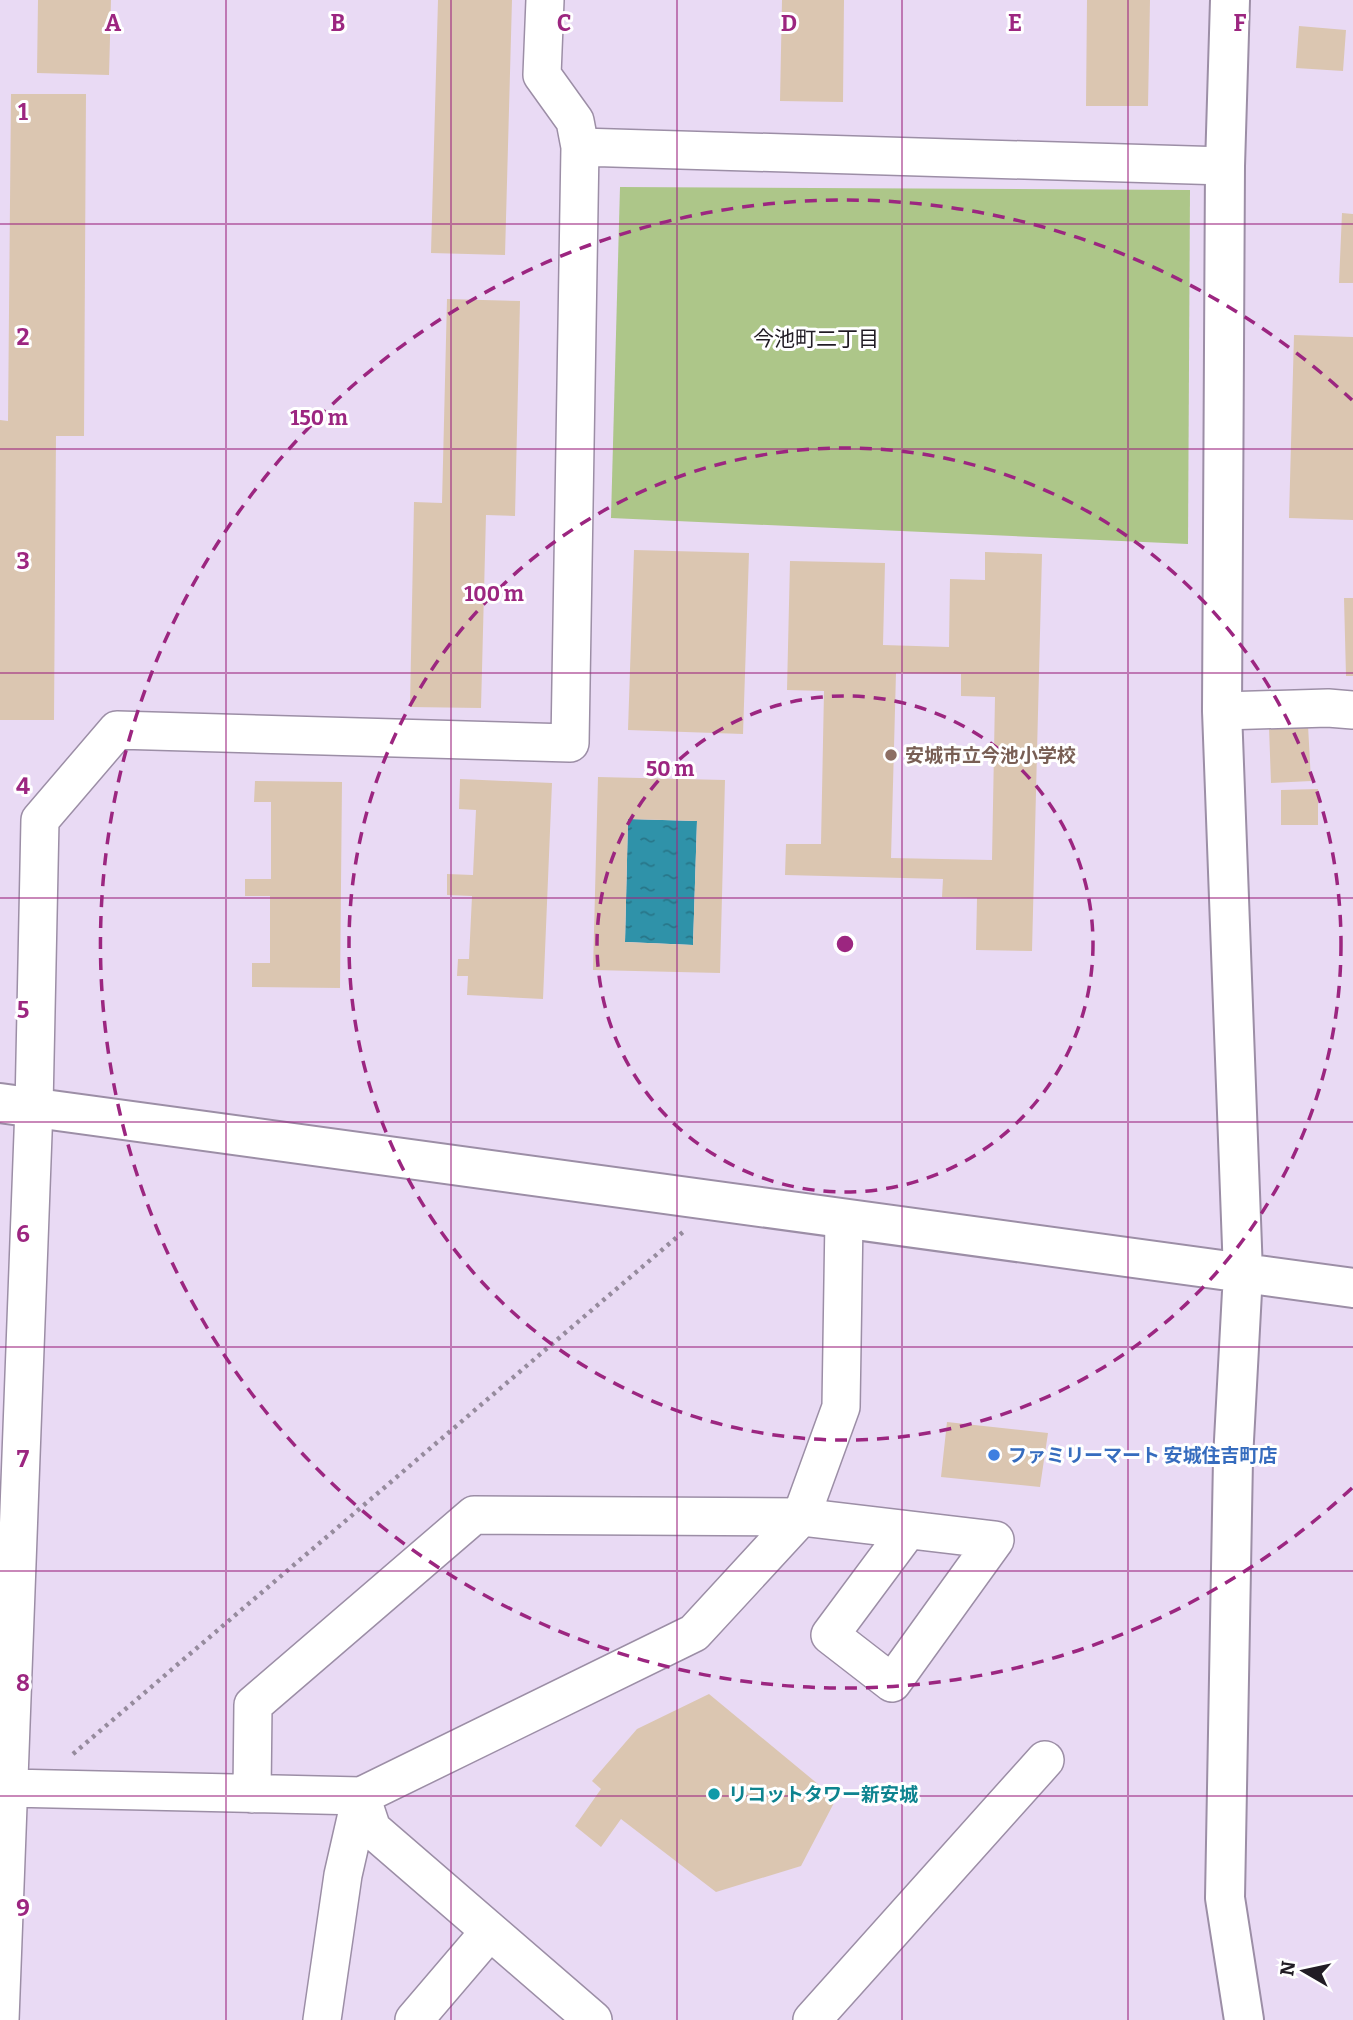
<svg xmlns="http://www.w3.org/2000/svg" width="1353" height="2020" viewBox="0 0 1353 2020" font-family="Bitter,'Noto Sans JP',serif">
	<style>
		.pitch { fill: #adc689 }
		.water { fill: url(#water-ripples) }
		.building { fill: #dbc6b1; fill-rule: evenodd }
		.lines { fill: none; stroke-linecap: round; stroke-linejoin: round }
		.street-casing { stroke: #9c8ea6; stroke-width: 40 }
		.secondary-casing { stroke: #9c8ea6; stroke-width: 42 }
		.path { stroke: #968b9d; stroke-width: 4.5; stroke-dasharray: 3.5 5; stroke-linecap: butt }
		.street { stroke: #fff; stroke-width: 37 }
		.secondary { stroke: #fff; stroke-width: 38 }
		.grid { fill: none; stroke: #9c2680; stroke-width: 2; stroke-opacity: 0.55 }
		.ring { fill: none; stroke: #9c2680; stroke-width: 3.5; stroke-dasharray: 12 9 }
		.education-dot { fill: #8d6e63; stroke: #fff; stroke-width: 2.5 }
		.shop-dot { fill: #3f7fe0; stroke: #fff; stroke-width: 2.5 }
		.culture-dot { fill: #0f9aa8; stroke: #fff; stroke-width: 2.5 }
		.labels { text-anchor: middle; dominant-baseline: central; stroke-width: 6; stroke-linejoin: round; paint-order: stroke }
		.education-label { font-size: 19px; font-weight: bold; fill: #785e54; stroke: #fff; text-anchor: start }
		.shop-label { font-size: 19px; font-weight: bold; fill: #366cbe; stroke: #fff; text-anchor: start }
		.culture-label { font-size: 19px; font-weight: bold; fill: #0d838f; stroke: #fff; text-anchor: start }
		.neighbourhood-label { font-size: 21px; fill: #211c24; stroke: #fff }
		.grid-label { font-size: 23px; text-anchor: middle; font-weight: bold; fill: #9c2680; stroke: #fff; stroke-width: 6; stroke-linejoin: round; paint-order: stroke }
		.centre { fill: #9c2680; stroke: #fff; stroke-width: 3.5 }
		.ring-label { font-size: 21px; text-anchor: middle; font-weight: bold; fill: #9c2680; stroke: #fff; stroke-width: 6; stroke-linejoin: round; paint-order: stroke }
	</style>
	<defs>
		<pattern id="water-ripples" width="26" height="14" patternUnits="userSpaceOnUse" patternTransform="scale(1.75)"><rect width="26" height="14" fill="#2f92a9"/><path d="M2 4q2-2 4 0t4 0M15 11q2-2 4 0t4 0" fill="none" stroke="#287689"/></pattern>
	</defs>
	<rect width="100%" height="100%" fill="#e9daf4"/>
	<path class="pitch" d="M620,187L1190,190L1188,544L611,518Z"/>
	<path class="water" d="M628,819L697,821L693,945L625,942Z"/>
	<path class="building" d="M38,0H111L109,75L37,73Z
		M438,0H512L505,255L431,253Z
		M782,0H844L843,102L780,101Z
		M1087,0H1150L1148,106H1086Z
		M1299,26L1346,30L1343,71L1296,68Z
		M11,94H86L84,436H56L54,720H0V420L8,421Z
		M1342,213L1353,214V283H1339Z
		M447,299L520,301L515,516L486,515L481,708L410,707L414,502L442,503Z
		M1294,335L1353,337V520L1289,518Z
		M634,550L749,553L743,734L628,730Z
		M985,552L1042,554L1032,951L976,950L977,898L942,897L943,879L785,875L786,844H821L824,691L787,690L790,561L885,563L883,645L949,647L950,579L985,580ZM896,673L961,674V696L995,697L992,860L891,858Z
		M1344,598H1353V676H1346Z
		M1308,725L1311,781L1271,783L1269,727Z
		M598,777L725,780L720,973L593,970ZM628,819L697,821L693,945L625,942Z
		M460,779L552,783L543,999L467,995L468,976H457L458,959H469L472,896L447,895V874L473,875L476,810L459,809Z
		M255,781L342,782L340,988L252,987V963H270V896H245V879H271V802H254Z
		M1318,789V825H1281V790Z
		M947,1422L1048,1433L1040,1487L941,1477Z
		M709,1694L836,1799L801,1866L716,1892L621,1819L601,1847L575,1826L601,1789L592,1781L637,1729Z"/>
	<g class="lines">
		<defs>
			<path id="street" d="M580,147L1225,166
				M1222,711L1328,708L1353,710
				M9,1788L361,1796L694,1633L801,1517L841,1407L844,1219
				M252,1794L253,1705L474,1515L801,1517L995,1540L892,1683L830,1635L908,1530
				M361,1796L372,1829L593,2020
				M0,2020L34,1107L40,820L117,730L570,743L580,147L575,121L542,75L545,0
				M322,2020L343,1875L361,1796
				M414,2020L490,1931
				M812,2020L1045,1760"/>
			<path id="secondary" d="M1230,0L1225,166L1222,711L1243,1273L1233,1459L1225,1898L1244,2020
				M0,1103L1353,1288"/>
		</defs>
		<use href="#street" class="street-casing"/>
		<use href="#secondary" class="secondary-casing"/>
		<path class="path" d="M73,1754L683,1232"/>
		<use href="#street" class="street"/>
		<use href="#secondary" class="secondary"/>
	</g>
	<path class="grid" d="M226,0V2020M451,0V2020M677,0V2020M902,0V2020M1128,0V2020M0,224H1353M0,449H1353M0,673H1353M0,898H1353M0,1122H1353M0,1347H1353M0,1571H1353M0,1796H1353"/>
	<g class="ring">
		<circle cx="845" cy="944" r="248"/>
		<circle cx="845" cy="944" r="496"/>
		<path d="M1352 1488A744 744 0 1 1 1352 400"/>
	</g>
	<circle class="education-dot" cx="891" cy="755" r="7"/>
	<circle class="shop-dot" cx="994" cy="1455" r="7"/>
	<circle class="culture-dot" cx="714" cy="1794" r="7"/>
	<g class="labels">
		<g class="education-label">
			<text x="905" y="755">安城市立今池小学校</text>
		</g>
		<g class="shop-label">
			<text x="1008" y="1455">ファミリーマート 安城住吉町店</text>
		</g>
		<g class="culture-label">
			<text x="728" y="1794">リコットタワー新安城</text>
		</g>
		<g class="neighbourhood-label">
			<text x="816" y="339">今池町二丁目</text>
		</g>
	</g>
	<g class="grid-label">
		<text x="113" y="31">A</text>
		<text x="338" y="31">B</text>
		<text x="564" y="31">C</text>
		<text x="789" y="31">D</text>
		<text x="1015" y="31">E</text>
		<text x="1240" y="31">F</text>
		<text x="23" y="120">1</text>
		<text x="23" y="345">2</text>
		<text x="23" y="569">3</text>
		<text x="23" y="794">4</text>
		<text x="23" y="1018">5</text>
		<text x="23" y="1242">6</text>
		<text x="23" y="1467">7</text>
		<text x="23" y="1691">8</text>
		<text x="23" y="1916">9</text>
	</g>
	<circle cx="845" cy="944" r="10" class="centre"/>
	<g class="ring-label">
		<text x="319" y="425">150 m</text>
		<text x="494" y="601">100 m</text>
		<text x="670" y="776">50 m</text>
	</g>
	<g transform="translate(1304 1971) rotate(279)" stroke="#ffffff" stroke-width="5" paint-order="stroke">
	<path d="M0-5L12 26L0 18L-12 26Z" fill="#211c24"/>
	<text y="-10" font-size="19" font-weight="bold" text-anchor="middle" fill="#211c24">N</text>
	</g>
</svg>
